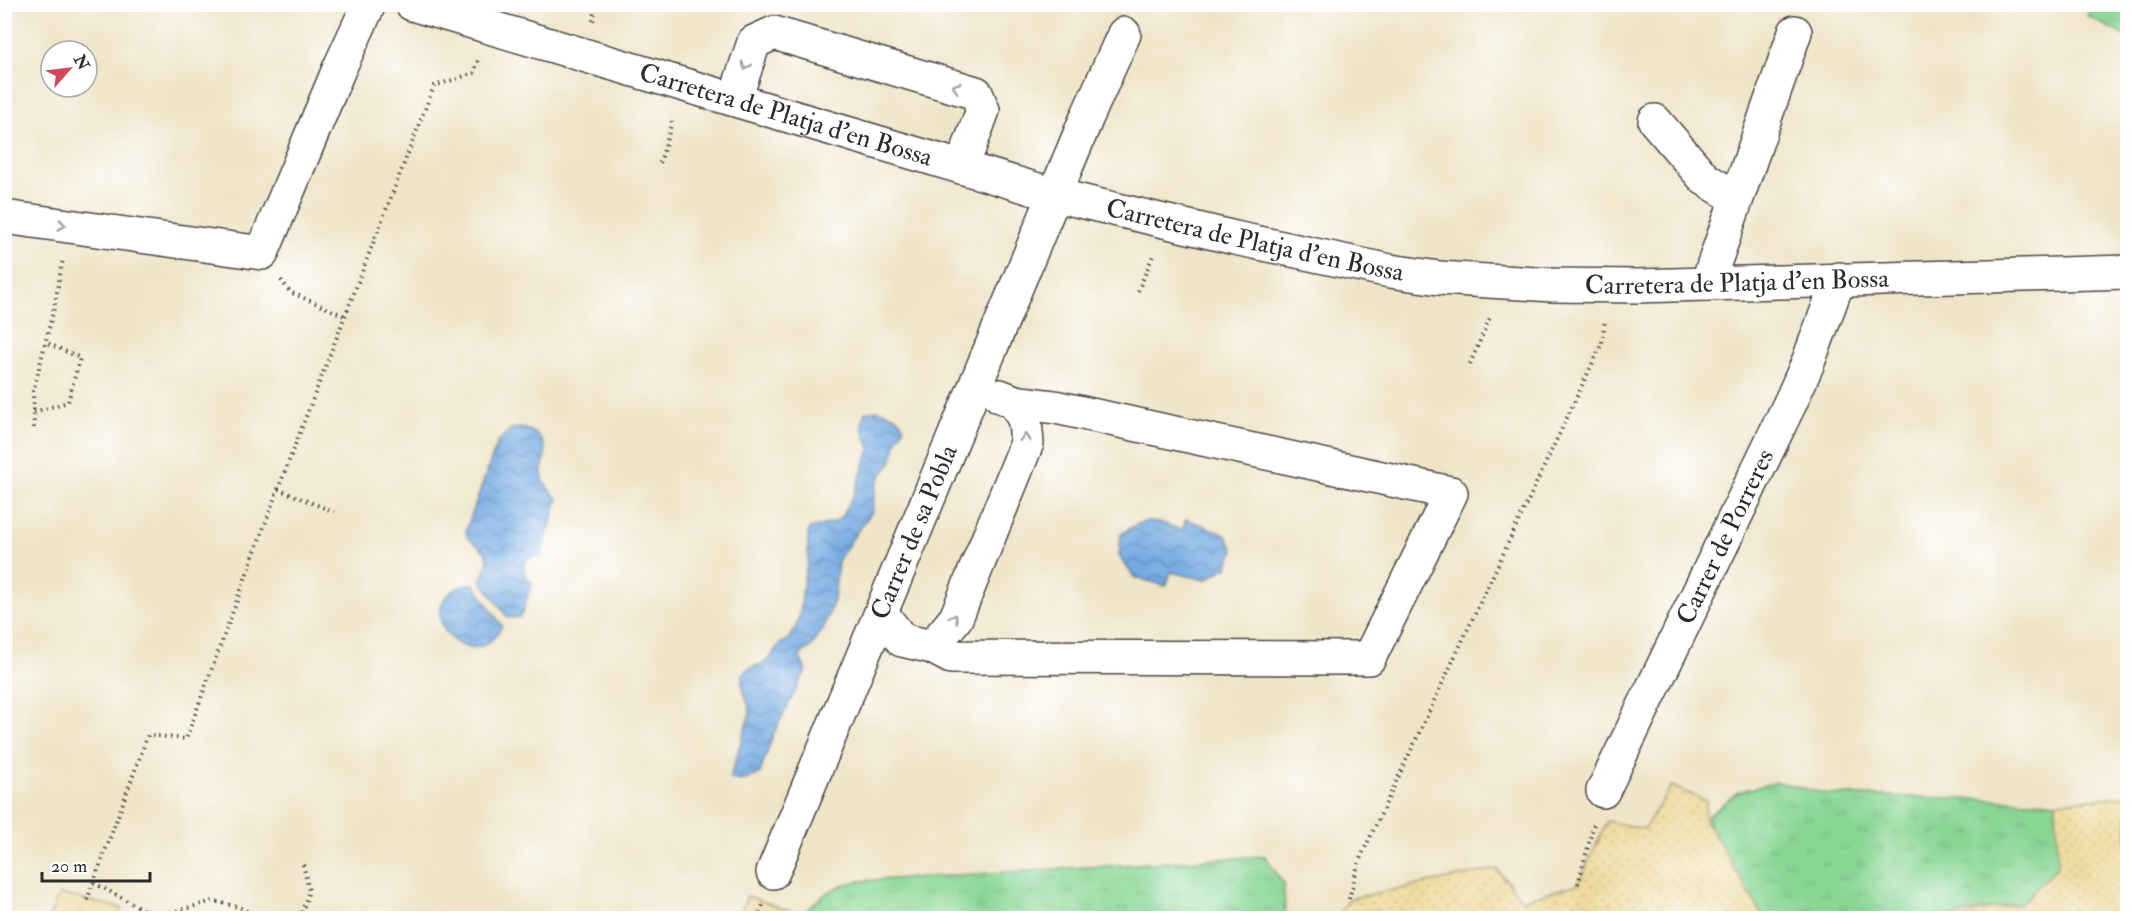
<svg xmlns="http://www.w3.org/2000/svg" width="2132" height="923" viewBox="0 0 2132 923" font-family="'IM FELL Double Pica',serif">
	<style>
		.grass { fill: url(#grass-tufts); stroke: #5a8060; stroke-width: 1.5 }
		.sand { fill: url(#sand-dots); stroke: #8c8264; stroke-width: 1.5 }
		.water { fill: url(#water-waves); stroke: #506a86; stroke-width: 1.5 }
		.lines { fill: none; stroke-linecap: round; stroke-linejoin: round }
		.minor-casing { stroke: #484742; stroke-width: 36 }
		.path { stroke: #484742; stroke-width: 4; stroke-dasharray: 1.5 4.5; stroke-linecap: butt }
		.minor { stroke: #fff; stroke-width: 33 }
		.oneway { stroke: #a0a0a0 }
		.labels { text-anchor: middle; dominant-baseline: central; stroke-width: 5; stroke-linejoin: round; paint-order: stroke }
		.street-label { font-size: 26px; fill: #2b2b2b; stroke: #fff }
	</style>
	<defs>
		<pattern id="grass-tufts" width="24" height="20" patternUnits="userSpaceOnUse" patternTransform="scale(1.5)"><rect width="24" height="20" fill="#89d694"/><path d="M3 7l-1-3M5 7V3M7 7l1-3M15 17l-1-3M17 17v-4M19 17l1-3" fill="none" stroke="#76b880"/></pattern>
		<pattern id="sand-dots" width="8" height="8" patternUnits="userSpaceOnUse" patternTransform="scale(1.5)"><rect width="8" height="8" fill="#eeda9e"/><path d="M2 2h.1M6 6h.1" fill="none" stroke="#cb8" stroke-width="1.8" stroke-linecap="round"/></pattern>
		<pattern id="water-waves" width="16" height="10" patternUnits="userSpaceOnUse" patternTransform="scale(1.5)"><rect width="16" height="10" fill="#74aae2"/><path d="M0 5q4-4 8 0t8 0" fill="none" stroke="#5f8bb7"/></pattern>
	</defs>
	<rect width="100%" height="100%" fill="#fff"/>
	<filter id="ink" filterUnits="userSpaceOnUse"><feTurbulence type="fractalNoise" baseFrequency=".0167" numOctaves="2"/><feDisplacementMap in="SourceGraphic" scale="12" xChannelSelector="R" yChannelSelector="G"/><feConvolveMatrix kernelMatrix="1 2 1 2 8 2 1 2 1" color-interpolation-filters="sRGB"/></filter>
	<filter id="wash" filterUnits="userSpaceOnUse"><feTurbulence type="fractalNoise" baseFrequency=".008" numOctaves="4" result="noise"/><feDisplacementMap in="SourceGraphic" scale="24" xChannelSelector="R" yChannelSelector="G"/><feGaussianBlur stdDeviation="1.35" result="paint"/><feColorMatrix in="noise" values="0 0 0 0 0 0 0 0 0 0 0 0 0 0 0 0 0 1.4 0 .05"/><feComposite in="paint" operator="in"/></filter>
	<g filter="url(#wash)">
		<rect width="100%" height="100%" fill="#efe4c7"/>
		<path class="grass" d="M2094,4L2127,5V37L2087,16Z
			M1777,782L1828,794L2056,802L2058,866L2022,903L1945,918H1764L1725,856L1706,818L1738,792Z
			M1265,856L1284,884L1285,918H799L801,915C822,896 831,886 860,881Z"/>
		<path class="sand" d="M1671,786L1706,801L1705,819L1764,918H1337L1349,899L1497,869L1522,900L1578,884L1607,821L1644,829Z
			M2127,796V918H1945L2022,903L2058,866L2056,802Z
			M59,894L122,908L118,918H49Z
			M747,896L801,915L799,918H738Z"/>
		<path class="water" d="M876,410C889,412 899,415 904,428L897,440L892,461L880,477L876,487L872,512L852,539L838,561L834,600L823,629L810,648L803,652L800,658L806,670L774,733L760,773C750,778 741,784 730,778L750,713C749,702 742,690 742,681C741,666 759,667 768,660C773,655 775,649 779,645C782,641 788,641 790,637C802,624 801,595 804,579C805,573 807,567 808,561C809,550 806,540 809,529L835,522L841,517L854,494L870,449L862,425L865,412Z
			M519,428C534,429 547,439 545,456C544,463 541,468 542,475C544,485 552,493 558,499L541,557C520,554 520,571 532,583L523,612L520,617L508,618L481,581C494,553 488,554 467,537L466,530L498,441L511,429Z
			M1186,519L1225,534L1234,550L1227,567L1206,580L1171,572L1166,586L1134,577L1119,556L1121,534C1147,515 1153,520 1182,530Z
			M468,584H474L502,626C469,687 402,602 468,584Z"/>
	</g>
	<g filter="url(#ink)">
		<g class="lines">
			<defs>
				<g id="minor">
					<path id="s1" d="M412,4L1055,195L1235,238L1390,271L1439,278L1552,285L1637,286L2128,272"/>
					<path d="M735,99L754,42L774,33L976,93L983,110L962,167"/>
					<path d="M1655,121L1705,179L1736,198"/>
					<path d="M4,217L262,253L339,69L369,4"/>
					<path d="M1707,284L1795,32"/>
					<path d="M881,613L902,640L932,647L956,618L1027,443L1025,421L1015,402L1000,396"/>
					<path d="M932,647L951,657L1369,658L1451,493L1055,407L1015,402"/>
					<path id="s2" d="M1603,791L1791,401L1807,365L1839,279"/>
					<path id="s3" d="M773,872L1087,117L1124,34"/>
				</g>
			</defs>
			<use href="#minor" class="minor-casing"/>
			<path class="path" d="M593,21L595,9L594,4
				M660,163L673,118
				M281,280L290,292L345,316
				M1138,291L1154,253
				M1470,364L1491,315
				M34,412L68,402L80,358L45,342
				M34,428L33,392L54,308L63,259
				M278,489L334,512
				M94,883L144,910L165,914L213,901L239,907L261,918
				M1578,884L1594,824
				M1349,899L1359,861L1602,343L1605,319
				M87,900L148,735L186,739L278,489L434,86L474,73L478,60
				M300,918L309,891L303,864
				M758,918L763,905"/>
			<use href="#minor" class="minor"/>
		</g>
		<defs><path id="oneway-chevron" d="M-2-3.5L2.5 0L-2 3.5" fill="none" stroke-width="1.6" stroke-linecap="round" stroke-linejoin="round" transform="scale(1.5)"/></defs>
		<g class="oneway">
			<use href="#oneway-chevron" transform="translate(746 66) rotate(108)"/>
			<use href="#oneway-chevron" transform="translate(956 87) rotate(-163)"/>
			<use href="#oneway-chevron" transform="translate(62 225) rotate(8)"/>
			<use href="#oneway-chevron" transform="translate(1025 438) rotate(-88)"/>
			<use href="#oneway-chevron" transform="translate(954 618) rotate(-58)"/>
		</g>
	</g>
	<g class="labels">
		<g class="street-label">
			<text stroke="none"><textPath href="#s1" startOffset="390">Carretera de Platja d'en Bossa</textPath></text>
			<text stroke="none"><textPath href="#s1" startOffset="876">Carretera de Platja d'en Bossa</textPath></text>
			<text stroke="none"><textPath href="#s1" startOffset="1362">Carretera de Platja d'en Bossa</textPath></text>
			<text stroke="none"><textPath href="#s3" startOffset="368">Carrer de sa Pobla</textPath></text>
			<text stroke="none"><textPath href="#s2" startOffset="282">Carrer de Porreres</textPath></text>
		</g>
	</g>
	<rect width="2132" height="923" fill="none" stroke="#fff" stroke-width="24"/>
	<g transform="translate(69 69) rotate(62)"><circle r="28" fill="#ffffff" stroke="#aaaaaa" stroke-width="1.5"/>
	<path d="M0-4.5L10 22L0 15L-10 22Z" fill="#d1495b"/>
	<text y="-9" font-size="16" font-weight="bold" text-anchor="middle" fill="#2b2b2b">N</text>
	</g>
	<path d="M42 872v9h108v-9" fill="none" stroke="#2b2b2b" stroke-width="3"/>
	<text x="51" y="872" font-size="18" fill="#2b2b2b" stroke="#ffffff" stroke-width="4.5" paint-order="stroke">20 m</text>
</svg>
